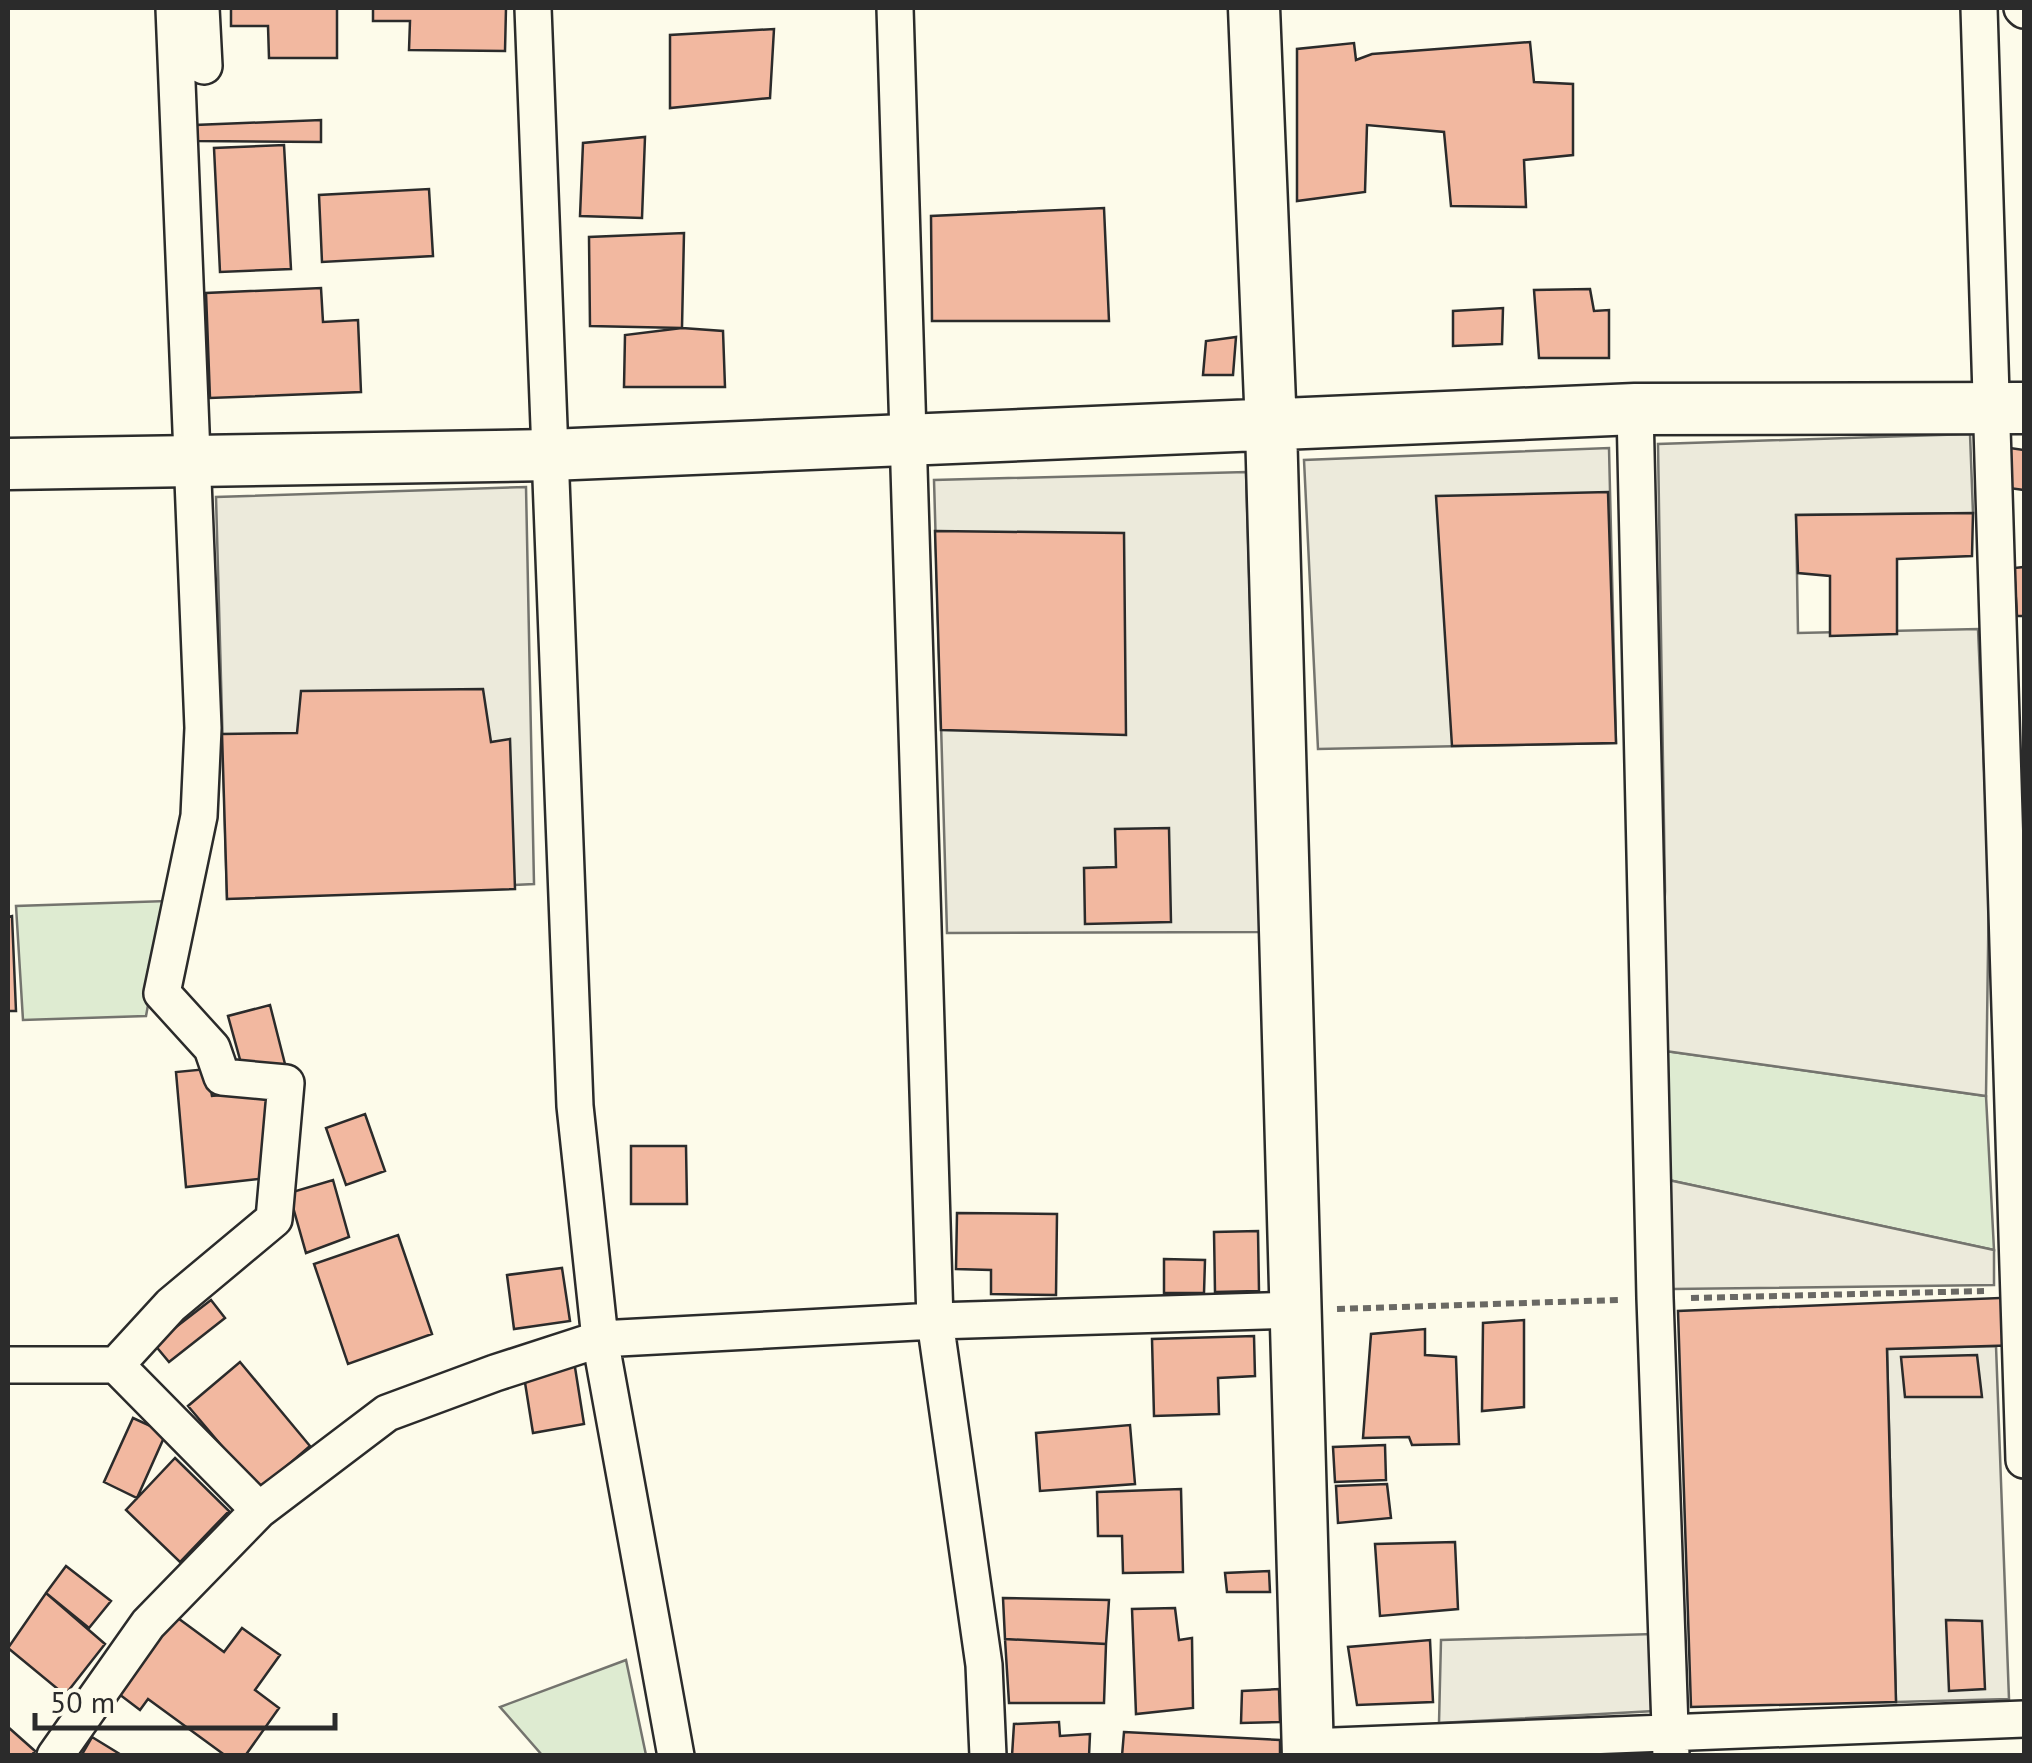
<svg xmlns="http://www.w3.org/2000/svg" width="2032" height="1763" viewBox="0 0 2032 1763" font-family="'PT Sans',sans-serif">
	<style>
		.green { fill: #deebd1; stroke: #74746e; stroke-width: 2.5 }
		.parking { fill: #eceadb; stroke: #74746e; stroke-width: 2.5 }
		.building { fill: #f2b8a0; stroke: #2b2b2b; stroke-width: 2.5 }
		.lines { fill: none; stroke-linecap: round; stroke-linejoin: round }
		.street-casing { stroke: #2b2b2b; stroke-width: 40 }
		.secondary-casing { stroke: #2b2b2b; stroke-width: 55 }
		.path { stroke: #6a6964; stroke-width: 6; stroke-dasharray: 8 5; stroke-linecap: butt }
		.street { stroke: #fdfbea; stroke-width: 35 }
		.secondary { stroke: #fdfbea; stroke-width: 50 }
	</style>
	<rect width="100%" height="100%" fill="#fdfbea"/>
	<path class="green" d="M167,901L146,1016L23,1020L16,906Z
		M1658,1050L1986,1096L1994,1250L1659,1178Z
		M626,1660L646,1755H542L500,1707Z"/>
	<path class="parking" d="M1970,434L1973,513L1796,515L1798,633L1978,629L1989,882L1986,1096L1658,1050L1665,891L1658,444Z
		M1609,448L1616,743L1318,749L1304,460Z
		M1246,472L1260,932L947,933L934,480Z
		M526,487L534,884L227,899L216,497Z
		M1659,1178L1994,1250V1285L1673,1289Z
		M1996,1346L2009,1699L1896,1702L1887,1349Z
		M1653,1634L1654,1711L1439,1723L1441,1640Z"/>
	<path class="building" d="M231,8H337V58H269L268,26H231Z
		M373,8H506L505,51L409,50L410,21H373Z
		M774,29L770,98L670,108V35Z
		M1530,42L1534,82L1573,84V155L1524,160L1526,207L1451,206L1444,132L1367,125L1365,192L1297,201V49L1354,43L1356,60L1372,54Z
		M321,120V142L197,141L195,125Z
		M645,137L642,218L580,216L583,143Z
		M284,145L291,269L220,272L214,148Z
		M429,189L433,256L322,262L319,195Z
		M1104,208L1109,321H932L931,216Z
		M684,233L682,328L590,326L589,237Z
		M321,288L323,322L358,320L361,392L210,398L206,293Z
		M1590,289L1594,311L1609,310V358H1539L1534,290Z
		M1503,308L1502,344L1453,346V311Z
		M682,328L723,331L725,387H624L625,335Z
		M1236,337L1233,375H1203L1206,341Z
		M2010,448L2024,450V490L2009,488Z
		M1608,492L1616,743L1452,746L1436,496Z
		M1973,513L1972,556L1897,559V634L1830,636V576L1798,573L1796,515Z
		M935,531L1124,533L1126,735L941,730Z
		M2024,567V616H2017L2014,568Z
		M483,689L491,742L510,739L515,889L227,899L222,734L297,733L301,691Z
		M1169,828L1171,922L1085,924L1084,868L1116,867L1115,829Z
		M12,916L16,1011H8V917Z
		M270,1005L285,1064L244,1074L228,1016Z
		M207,1069L212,1096L270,1091L267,1178L186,1187L176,1072Z
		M365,1114L385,1171L346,1185L326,1128Z
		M631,1146H686L687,1204H631Z
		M333,1180L349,1237L306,1253L289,1193Z
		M957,1213L1057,1214L1056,1295L991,1294V1270L956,1269Z
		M1258,1231L1259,1291L1215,1292L1214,1232Z
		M398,1235L432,1334L348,1364L314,1264Z
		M1164,1259L1205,1260L1204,1293H1164Z
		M562,1268L570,1321L514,1329L507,1275Z
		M2024,1297V1345L1887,1349L1896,1702L1691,1707L1678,1311Z
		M211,1300L225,1318L169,1362L154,1344Z
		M1524,1320V1407L1482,1411L1483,1323Z
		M1425,1329V1355L1456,1357L1459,1444L1412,1445L1409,1437L1363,1438L1371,1334Z
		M1254,1336L1255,1376L1218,1378L1219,1414L1154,1416L1152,1339Z
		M1977,1355L1982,1397H1905L1901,1357Z
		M574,1361L584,1424L533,1433L523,1370Z
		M240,1362L310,1446L259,1490L188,1406Z
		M133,1418L166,1433L137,1498L104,1482Z
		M1130,1425L1135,1484L1040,1491L1036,1433Z
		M1385,1445L1386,1480L1335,1482L1333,1447Z
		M175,1458L229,1511L180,1562L126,1510Z
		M1387,1484L1391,1518L1338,1523L1336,1486Z
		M1181,1489L1183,1572L1123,1573L1122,1536H1098L1097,1492Z
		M1455,1542L1458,1609L1380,1616L1375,1544Z
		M66,1566L111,1601L89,1628L46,1593Z
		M1269,1571L1270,1592H1227L1225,1573Z
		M46,1593L105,1644L65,1695L8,1648Z
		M1003,1598L1109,1600L1106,1644L1005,1639Z
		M1175,1608L1179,1640L1192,1638L1193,1708L1136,1714L1132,1609Z
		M171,1613L224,1652L242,1628L280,1655L255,1690L279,1708L245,1756H226L148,1699L140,1710L115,1691Z
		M1946,1620L1982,1621L1985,1689L1949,1691Z
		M1005,1639L1106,1644L1104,1703H1009Z
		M1430,1640L1433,1702L1357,1705L1348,1647Z
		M1279,1689L1280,1722L1241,1723L1242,1691Z
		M1059,1722L1060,1736L1090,1734L1089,1756H1012L1014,1724Z
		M8,1727L35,1751L31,1756H8Z
		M1124,1732L1280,1740V1756H1122Z
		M92,1737L123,1756H81Z"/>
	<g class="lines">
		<defs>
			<path id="street" d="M201,8L204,66
				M533,8L575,1106L600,1339L676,1756
				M895,8L935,1321L984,1665L988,1756
				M1979,8L2024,1460
				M2022,8L2024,10
				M1635,409L1655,1298L1671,1756
				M8,1365H116L171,1305L274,1219L286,1083L222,1077L212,1048L162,993L199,816L203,728L174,8
				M116,1365L259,1510
				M1308,1747L2024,1719
				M55,1756L148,1624L259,1510L387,1413L495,1373L600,1339L935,1321L1297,1310"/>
			<path id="secondary" d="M1254,8L1271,427L1308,1756
				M8,464L550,455L1635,409L2024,408"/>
		</defs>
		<use href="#street" class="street-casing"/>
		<use href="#secondary" class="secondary-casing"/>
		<path class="path" d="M1691,1298L1984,1291
			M1337,1309L1619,1300"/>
		<use href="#street" class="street"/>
		<use href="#secondary" class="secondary"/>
	</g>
	<rect width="2032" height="1763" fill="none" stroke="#2b2b2b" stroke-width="20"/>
	<path d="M35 1713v15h300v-15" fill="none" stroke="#2b2b2b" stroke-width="5"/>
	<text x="50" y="1713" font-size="30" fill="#2b2b2b" stroke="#fdfbea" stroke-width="8" paint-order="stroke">50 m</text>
</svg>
